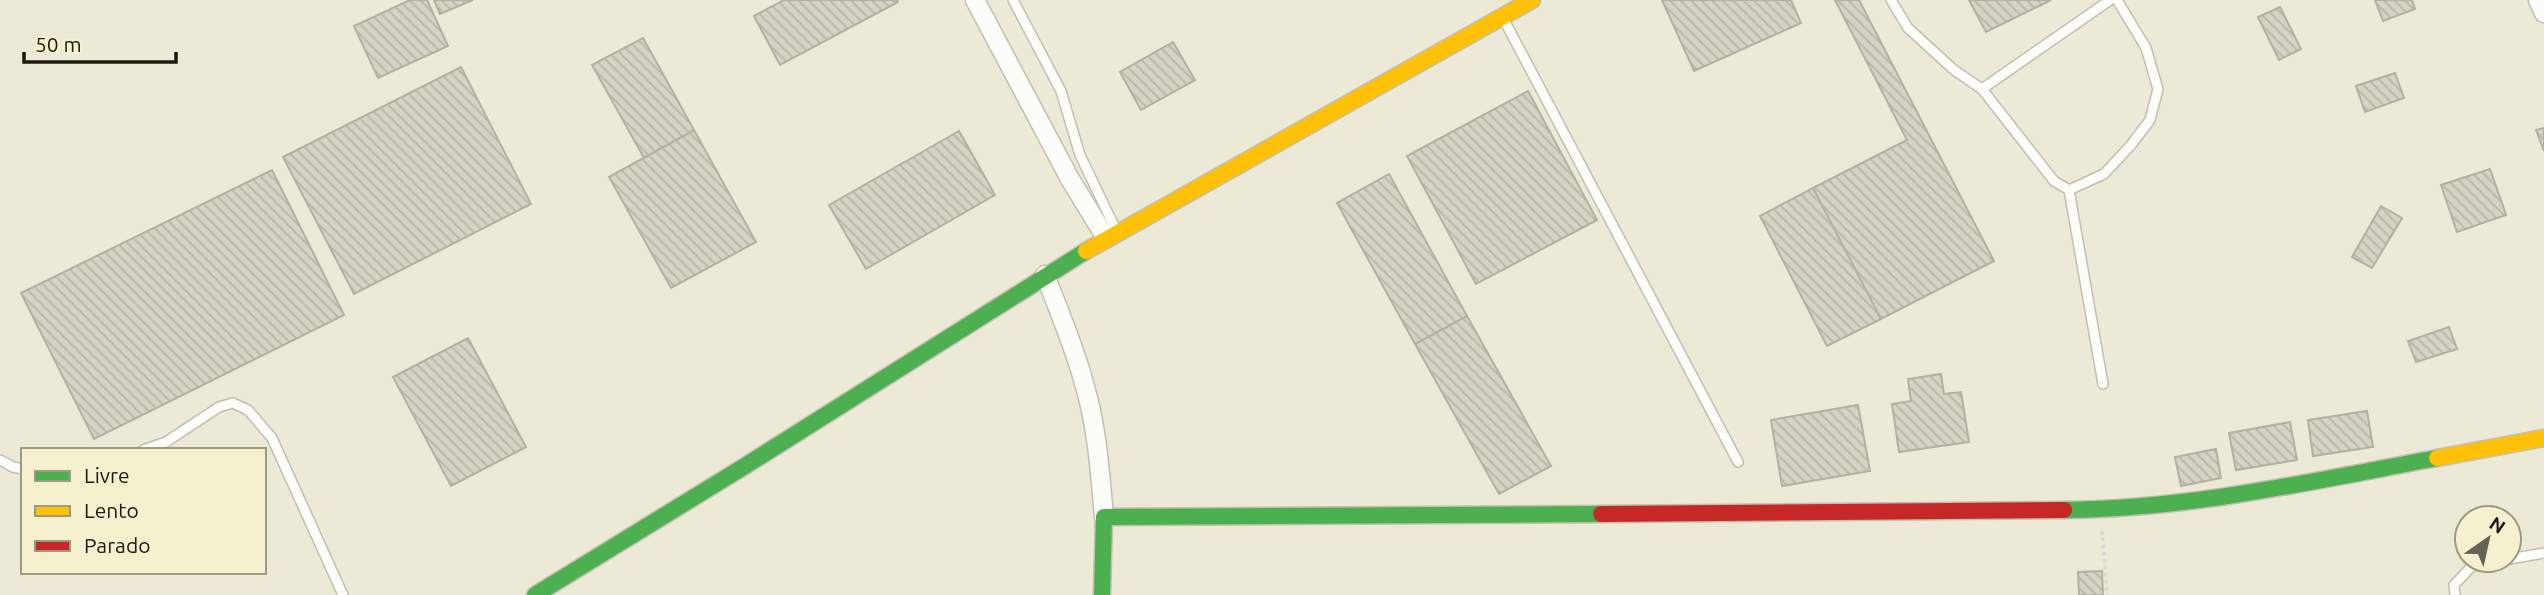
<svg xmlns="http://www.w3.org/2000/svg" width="2544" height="595" viewBox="0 0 2544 595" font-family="Ubuntu,sans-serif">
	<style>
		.building { fill: url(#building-back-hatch); stroke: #b1b0a1; stroke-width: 2 }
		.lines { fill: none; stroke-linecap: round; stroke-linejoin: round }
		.lane-casing { stroke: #c1bfaf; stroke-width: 12 }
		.street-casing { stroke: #c1bfaf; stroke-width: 21 }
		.fast-casing { stroke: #c1bfaf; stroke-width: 19 }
		.slow-casing { stroke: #c1bfaf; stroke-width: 19 }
		.jam-casing { stroke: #c1bfaf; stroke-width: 19 }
		.path { stroke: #d8d7d2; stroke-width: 3.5; stroke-dasharray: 3.5 3.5; stroke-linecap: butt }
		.lane { stroke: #fcfcf9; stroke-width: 9 }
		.street { stroke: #fcfcf9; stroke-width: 18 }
		.fast { stroke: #4caf50; stroke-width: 16 }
		.slow { stroke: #ffc107; stroke-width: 16 }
		.jam { stroke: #c62828; stroke-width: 16 }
	</style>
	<defs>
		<pattern id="building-back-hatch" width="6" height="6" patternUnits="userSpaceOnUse" patternTransform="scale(1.75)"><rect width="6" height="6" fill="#d5d3c4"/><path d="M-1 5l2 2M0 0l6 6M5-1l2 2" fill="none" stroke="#b6b5a7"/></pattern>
	</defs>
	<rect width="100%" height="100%" fill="#ecead7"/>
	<path class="building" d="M410,0H427L448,46L378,78L354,26Z
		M434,0H473L440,14Z
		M784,0H897L898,2L780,65L754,16Z
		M1662,0H1791L1801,23L1694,71Z
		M1835,0H1859L1994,261L1881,319L1813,188L1907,140Z
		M1969,0H2051L1986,32Z
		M2375,0H2412L2415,9L2383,21Z
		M2280,7L2301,49L2279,60L2258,17Z
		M643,38L694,130L644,158L592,65Z
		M1173,42L1195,80L1141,110L1120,72Z
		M461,67L531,204L354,294L283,157Z
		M2395,73L2404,98L2365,112L2356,86Z
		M1528,91L1597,220L1476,284L1407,156Z
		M2544,128V151L2536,130Z
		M694,130L756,242L671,288L609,177Z
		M959,131L995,195L866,269L829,205Z
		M2490,169L2506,215L2457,232L2441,185Z
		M272,170L344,315L94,439L21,293Z
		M1389,174L1467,316L1415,344L1337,203Z
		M1813,188L1881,319L1827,346L1760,216Z
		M2381,206L2402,218L2372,268L2352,257Z
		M1467,316L1551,466L1499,494L1415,344Z
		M2449,327L2457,349L2416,362L2408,341Z
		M468,338L526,447L451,486L393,377Z
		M1941,374L1944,394L1961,392L1969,442L1899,452L1892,404L1911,401L1908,379Z
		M1858,405L1870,471L1782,486L1771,420Z
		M2367,411L2373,447L2313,456L2308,420Z
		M2290,422L2297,460L2236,470L2229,433Z
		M2216,449L2221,478L2181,486L2175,457Z
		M2102,571L2103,595H2079L2078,572Z"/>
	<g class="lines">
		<defs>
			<path id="lane" d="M1013,0L1061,91L1080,155L1116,230
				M1891,0L1908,28L1954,70L1982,89L2054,181L2069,190
				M1503,18L1738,462
				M1982,89L2110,0
				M2103,384L2069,190L2104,174L2131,145L2150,120L2158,89L2146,48L2117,0
				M143,450L166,442L219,407L233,403L248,410L272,438L343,595
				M0,460L13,467L23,469
				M2509,559L2544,553
				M2455,595L2454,585L2474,564L2502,560"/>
			<path id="street" d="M975,0L1070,179L1106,238
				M2538,0L2544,13
				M1045,275C1059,311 1074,346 1084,383C1097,426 1100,472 1104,517"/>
			<path id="fast" d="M2064,510C2190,509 2314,481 2437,458
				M535,595L745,466L1086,251
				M1102,595L1104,517L1601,514"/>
			<path id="slow" d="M1086,251L1532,0
				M2437,458L2544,438"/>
			<path id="jam" d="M1601,514L2064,510"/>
		</defs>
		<use href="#lane" class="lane-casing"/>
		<use href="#street" class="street-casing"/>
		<use href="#fast" class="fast-casing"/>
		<use href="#slow" class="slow-casing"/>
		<use href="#jam" class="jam-casing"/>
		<path class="path" d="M2102,531L2107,595"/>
		<use href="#lane" class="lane"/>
		<use href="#street" class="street"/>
		<use href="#fast" class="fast"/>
		<use href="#slow" class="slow"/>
		<use href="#jam" class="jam"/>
	</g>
	<rect x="21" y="448" width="245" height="126" fill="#f5f0ce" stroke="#9e9a81" stroke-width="2"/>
	<rect x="35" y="471" width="35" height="10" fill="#4caf50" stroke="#9e9a81" stroke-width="2"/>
	<text x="84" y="483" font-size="21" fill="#1c1a0e">Livre</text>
	<rect x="35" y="506" width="35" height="10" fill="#ffc107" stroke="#9e9a81" stroke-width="2"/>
	<text x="84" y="518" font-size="21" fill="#1c1a0e">Lento</text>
	<rect x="35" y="541" width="35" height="10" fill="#c62828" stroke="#9e9a81" stroke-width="2"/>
	<text x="84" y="553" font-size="21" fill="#1c1a0e">Parado</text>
	<g transform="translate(2488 539) rotate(34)"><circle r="33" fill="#f5f0ce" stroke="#9e9a81" stroke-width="2"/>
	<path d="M0-5L12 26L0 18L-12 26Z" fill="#656354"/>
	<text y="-10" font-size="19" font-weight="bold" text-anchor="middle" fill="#1c1a0e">N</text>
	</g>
	<path d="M24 52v10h152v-10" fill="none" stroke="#1c1a0e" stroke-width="3.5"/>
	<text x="35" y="52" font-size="21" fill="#1c1a0e" stroke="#f5f0ce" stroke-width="5" paint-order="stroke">50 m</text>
</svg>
